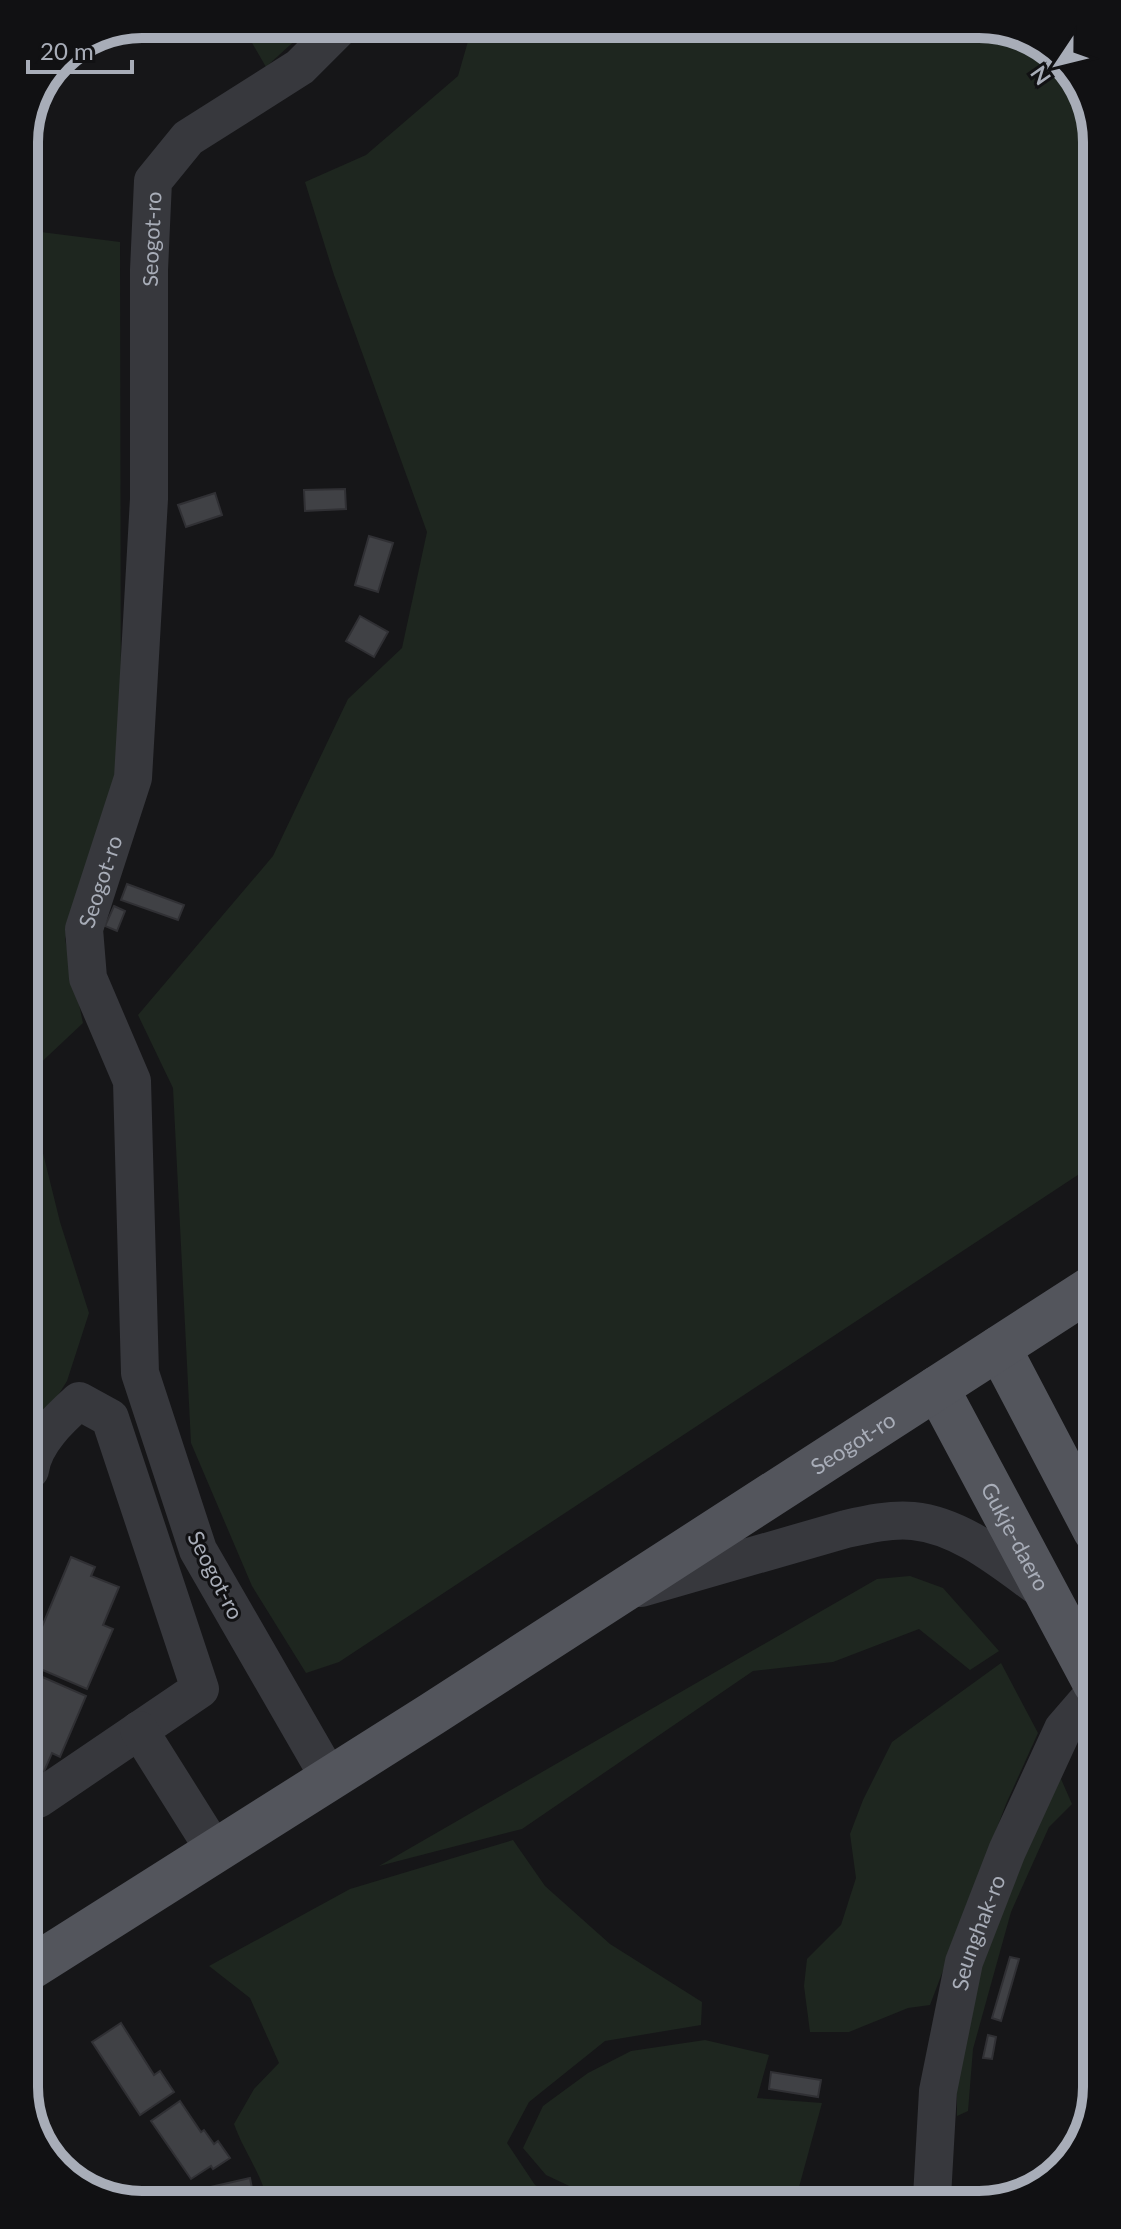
<svg xmlns="http://www.w3.org/2000/svg" width="1121" height="2229" viewBox="0 0 1121 2229" font-family="Lato,sans-serif">
	<style>
		.green { fill: #1e261f }
		.building { fill: #404145; stroke: #303034; stroke-width: 2 }
		.lines { fill: none; stroke-linecap: round; stroke-linejoin: round }
		.minor { stroke: #37383d; stroke-width: 38 }
		.major { stroke: #53555c; stroke-width: 44 }
		.labels { text-anchor: middle; dominant-baseline: central; stroke-width: 6; stroke-linejoin: round; paint-order: stroke }
		.street-label { font-size: 22px; fill: #a8adb8; stroke: #111113 }
		.rim { fill: none; stroke: #a8adb8; stroke-width: 10 }
	</style>
	<rect width="100%" height="100%" fill="#161618"/>
	<path class="green" d="M241,24H313L266,67Z
		M473,24H987L1050,48L1088,98L1093,1165L339,1662L306,1673L252,1586L191,1443L173,1088L138,1015L273,856L348,699L402,648L427,532L334,275L305,182L366,155L458,76Z
		M25,230L120,242L121,763L65,939L83,1023L32,1071L42,1149L60,1222L89,1313L67,1381L30,1440Z
		M910,1576L943,1588L999,1651L970,1670L919,1629L833,1662L753,1671L522,1829L379,1866L877,1579Z
		M1001,1663L1038,1733L1006,1804L930,2005L908,2008L849,2032H810L804,1986L807,1959L841,1925L856,1878L850,1834L863,1800L892,1742Z
		M1061,1779L1072,1804L1049,1827L1011,1912L973,2049L968,2111L957,2116V2048L984,1945L1020,1849Z
		M513,1840L545,1886L610,1944L702,2002L701,2025L605,2041L529,2102L507,2143L535,2185L566,2201L268,2203C262,2174 244,2152 234,2124L254,2089L279,2063L250,1998L209,1966L350,1889Z
		M705,2040L769,2055L757,2098L822,2103L796,2198L599,2200L546,2175L523,2148L543,2106L588,2073L631,2051Z"/>
	<path class="building" d="M345,489L346,509L305,511L304,490Z
		M215,493L222,515L186,527L178,505Z
		M369,536L393,543L378,592L355,585Z
		M360,616L388,632L374,657L346,641Z
		M127,884L184,905L178,920L121,900Z
		M114,906L125,911L117,931L105,926Z
		M71,1557L95,1567L91,1576L119,1587L103,1625L113,1629L87,1689L31,1665V1653Z
		M31,1672L86,1696L60,1757L52,1753L39,1783L31,1780Z
		M1010,1957L1019,1959L1001,2021L992,2018Z
		M121,2023L154,2075L160,2071L174,2092L140,2115L92,2042Z
		M988,2035L996,2037L992,2059L983,2058Z
		M771,2072L821,2080L818,2097L769,2089Z
		M180,2101L201,2132L204,2130L214,2144L218,2141L230,2158L213,2169L211,2166L191,2179L151,2121Z
		M250,2178L255,2204H196L193,2191Z
		M143,2196L150,2205L132,2204Z"/>
	<g class="lines">
		<g class="minor">
			<path d="M30,1470C34,1442 59,1419 79,1401L110,1418L200,1689L38,1799L31,1795"/>
			<path d="M641,1588L846,1529C868,1524 891,1519 913,1521C964,1526 1008,1566 1048,1594"/>
			<path d="M139,1730L215,1851"/>
			<path id="s1" d="M330,1779L198,1550L140,1373L132,1081L88,978L84,929L133,778L149,499V270L153,181L188,138L300,67L343,24"/>
			<path id="s2" d="M932,2197L938,2091L964,1962L1007,1851L1063,1729L1095,1692"/>
		</g>
		<g class="major">
			<path d="M999,1348L1095,1531"/>
			<path id="s3" d="M937,1388L1095,1684"/>
			<path id="s4" d="M32,1967L432,1714L1093,1287"/>
		</g>
	</g>
	<g class="labels">
		<g class="street-label">
			<text stroke="none"><textPath href="#s1" startOffset="1602">Seogot-ro</textPath></text>
			<text stroke="none"><textPath href="#s1" startOffset="954">Seogot-ro</textPath></text>
			<text stroke="none"><textPath href="#s4" startOffset="974">Seogot-ro</textPath></text>
			<text stroke="none"><textPath href="#s3" startOffset="168">Gukje-daero</textPath></text>
			<text transform="translate(216 1575) rotate(63)">Seogot-ro</text>
			<text stroke="none"><textPath href="#s2" startOffset="270">Seunghak-ro</textPath></text>
		</g>
	</g>
	<path d="M0 0H1121V2229H0ZM142 38H979A104 104 0 0 1 1083 142V2087A104 104 0 0 1 979 2191H142A104 104 0 0 1 38 2087V142A104 104 0 0 1 142 38Z" fill="#111113" fill-rule="evenodd"/>
	<path class="rim" d="M142 38H979A104 104 0 0 1 1083 142V2087A104 104 0 0 1 979 2191H142A104 104 0 0 1 38 2087V142A104 104 0 0 1 142 38Z"/>
	<g transform="translate(1057 64) rotate(235)" stroke="#111113" stroke-width="6" paint-order="stroke">
	<path d="M0-6L14 30L0 20L-14 30Z" fill="#a8adb8"/>
	<text y="-12" font-size="22" font-weight="bold" text-anchor="middle" fill="#a8adb8">N</text>
	</g>
	<path d="M28 60v12h104v-12" fill="none" stroke="#a8adb8" stroke-width="4"/>
	<text x="40" y="60" font-size="24" fill="#a8adb8" stroke="#111113" stroke-width="6" paint-order="stroke">20 m</text>
</svg>
